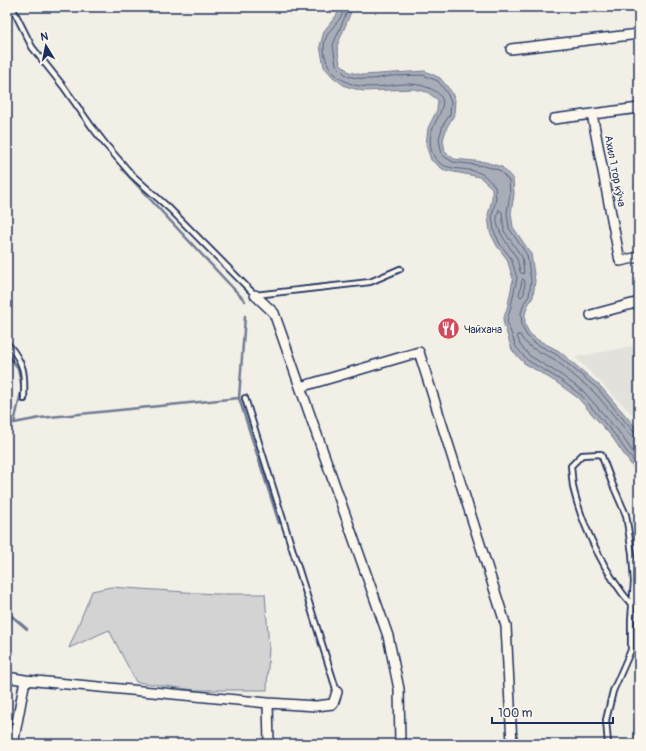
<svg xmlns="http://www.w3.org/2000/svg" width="646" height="751" viewBox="0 0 646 751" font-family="Pangolin,sans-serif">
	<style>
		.built { fill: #e2e1dc }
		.green { fill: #d2d3d2; stroke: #768198 }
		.water { fill: #a9adb7; stroke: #707b93 }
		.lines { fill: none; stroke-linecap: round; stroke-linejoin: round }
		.shore { stroke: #546182; stroke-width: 1 }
		.stream { stroke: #707b93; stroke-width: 2.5 }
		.service-casing { stroke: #1b2f5e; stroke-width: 8 }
		.minor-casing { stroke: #1b2f5e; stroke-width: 12 }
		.service { stroke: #fbf7ec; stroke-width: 4.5 }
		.minor { stroke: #fbf7ec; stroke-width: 9 }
		.labels { text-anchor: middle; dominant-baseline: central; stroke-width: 3; stroke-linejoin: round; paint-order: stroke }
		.street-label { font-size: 11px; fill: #1b2f5e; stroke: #fbf7ec }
		.poi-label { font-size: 11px; fill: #1b2f5e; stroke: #fbf7ec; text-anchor: start }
	</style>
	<rect width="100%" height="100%" fill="#f2efe6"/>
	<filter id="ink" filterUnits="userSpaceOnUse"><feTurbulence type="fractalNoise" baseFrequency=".025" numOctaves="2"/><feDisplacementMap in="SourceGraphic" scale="8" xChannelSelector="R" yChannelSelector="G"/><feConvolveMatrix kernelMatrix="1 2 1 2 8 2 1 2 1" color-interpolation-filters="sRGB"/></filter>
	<g filter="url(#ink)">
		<path class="built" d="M639,345V421L575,357Z"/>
		<path class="green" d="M111,587L215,594H265L269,646L267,690H195L136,682L109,630L69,648L92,591Z"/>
		<path class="water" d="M341,7H353L337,46L340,63L349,72L363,75L425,71L440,78L451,91L455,100L454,115L447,127L443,140L445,152L454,159L485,162L502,167L513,179L514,194L511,213L513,227L531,254L535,281L533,297L528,305L525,314V325L530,334L538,340L559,351L601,387L639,431V476L612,437L578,398L556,382L524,363L512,350L503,321L508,305L513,279L507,259L497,246L490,232L488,215L492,199V188L480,177L444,170L431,160L426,145L428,128L437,110L438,100L427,92L414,89L363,91L345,86L333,77L324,67L320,46L324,31L336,16Z
			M639,699V744H634L635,719Z"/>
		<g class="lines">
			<path class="shore" d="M344,7C344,22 324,29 324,47C324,58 328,68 337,76C368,100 399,75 429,88C453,98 439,112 433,128C429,136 429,150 435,158C445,173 468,166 482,174C487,177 492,183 495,187L496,199L492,215L494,231L500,244L511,258L517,278L511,306L507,321L516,347L527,360L559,379L581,395L615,435L639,469
				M349,7L333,45L336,65L347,76L363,79H373L391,76L423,75L438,81L447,93L451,102L450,114L443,125L439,139L442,155L453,162L484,166L499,170L509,181L510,194L507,213L509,228L527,255L531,281L529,296L524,303L521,313L522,327L527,336L535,343L557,355L598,389L634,432L639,433
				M499,210L502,212L504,231L522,257L524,272L523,274L520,272C519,266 518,259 514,254C507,242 491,226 499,210Z
				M523,279L525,281L524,294L521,297L519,295L522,281Z
				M639,438L631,436L595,393L554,359L532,348L523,340L520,335H517L520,345L530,356L561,375L584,392L619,432L639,461"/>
			<path class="stream" d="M122,169L245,301
				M245,316L239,398L279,523
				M7,354L18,368L22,388L14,423L40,418L239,398
				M7,612L27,629"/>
			<defs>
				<path id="service" d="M12,7L32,47L63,86L92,127L106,145L132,175L170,209L255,295L370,282L400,269
					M7,343C25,364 25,373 24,399
					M245,398L337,692
					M608,744L606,720L613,691L631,650V620L634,582L632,553L626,515L612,483L601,454L582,455L571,466C572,474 572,483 574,491C583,528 607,577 632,605"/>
				<path id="minor" d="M511,49L639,34
					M592,114L620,261L639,257
					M554,119L639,108
					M255,295L274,313L388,636L399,689L400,744
					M591,315L639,302
					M300,387L419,352L506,626L512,744
					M7,677L25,680L268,703L316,706L333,704L337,692
					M268,703L269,744
					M13,744L25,680"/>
			</defs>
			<use href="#service" class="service-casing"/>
			<use href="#minor" class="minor-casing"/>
			<use href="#service" class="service"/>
			<use href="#minor" class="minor"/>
		</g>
	</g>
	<defs>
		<symbol id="restaurant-disc" viewBox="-11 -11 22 22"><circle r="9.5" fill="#d1495b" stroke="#fbf7ec"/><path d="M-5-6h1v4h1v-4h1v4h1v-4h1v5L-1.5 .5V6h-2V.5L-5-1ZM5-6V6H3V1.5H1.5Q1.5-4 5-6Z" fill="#fff"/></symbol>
	</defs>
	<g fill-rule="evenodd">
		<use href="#restaurant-disc" x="436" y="316" width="25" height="25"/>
	</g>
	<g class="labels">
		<g class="street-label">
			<text transform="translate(615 171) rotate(79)">Ахил 1 тор кўча</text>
		</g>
		<g class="poi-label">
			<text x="464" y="329">Чайхана</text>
		</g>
	</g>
	<rect width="646" height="751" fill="none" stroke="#fbf7ec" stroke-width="24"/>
	<rect x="12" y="12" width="622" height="727" fill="none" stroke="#1b2f5e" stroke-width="1.5" filter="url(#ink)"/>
	<g transform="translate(46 46) rotate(350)" stroke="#fbf7ec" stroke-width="3" paint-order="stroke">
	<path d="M0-3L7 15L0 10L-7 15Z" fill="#1b2f5e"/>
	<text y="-6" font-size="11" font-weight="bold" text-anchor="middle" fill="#1b2f5e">N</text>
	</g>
	<path d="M492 717v6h121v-6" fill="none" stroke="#1b2f5e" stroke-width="2"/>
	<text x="498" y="717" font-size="12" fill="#1b2f5e" stroke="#fbf7ec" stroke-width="3" paint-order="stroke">100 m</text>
</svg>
